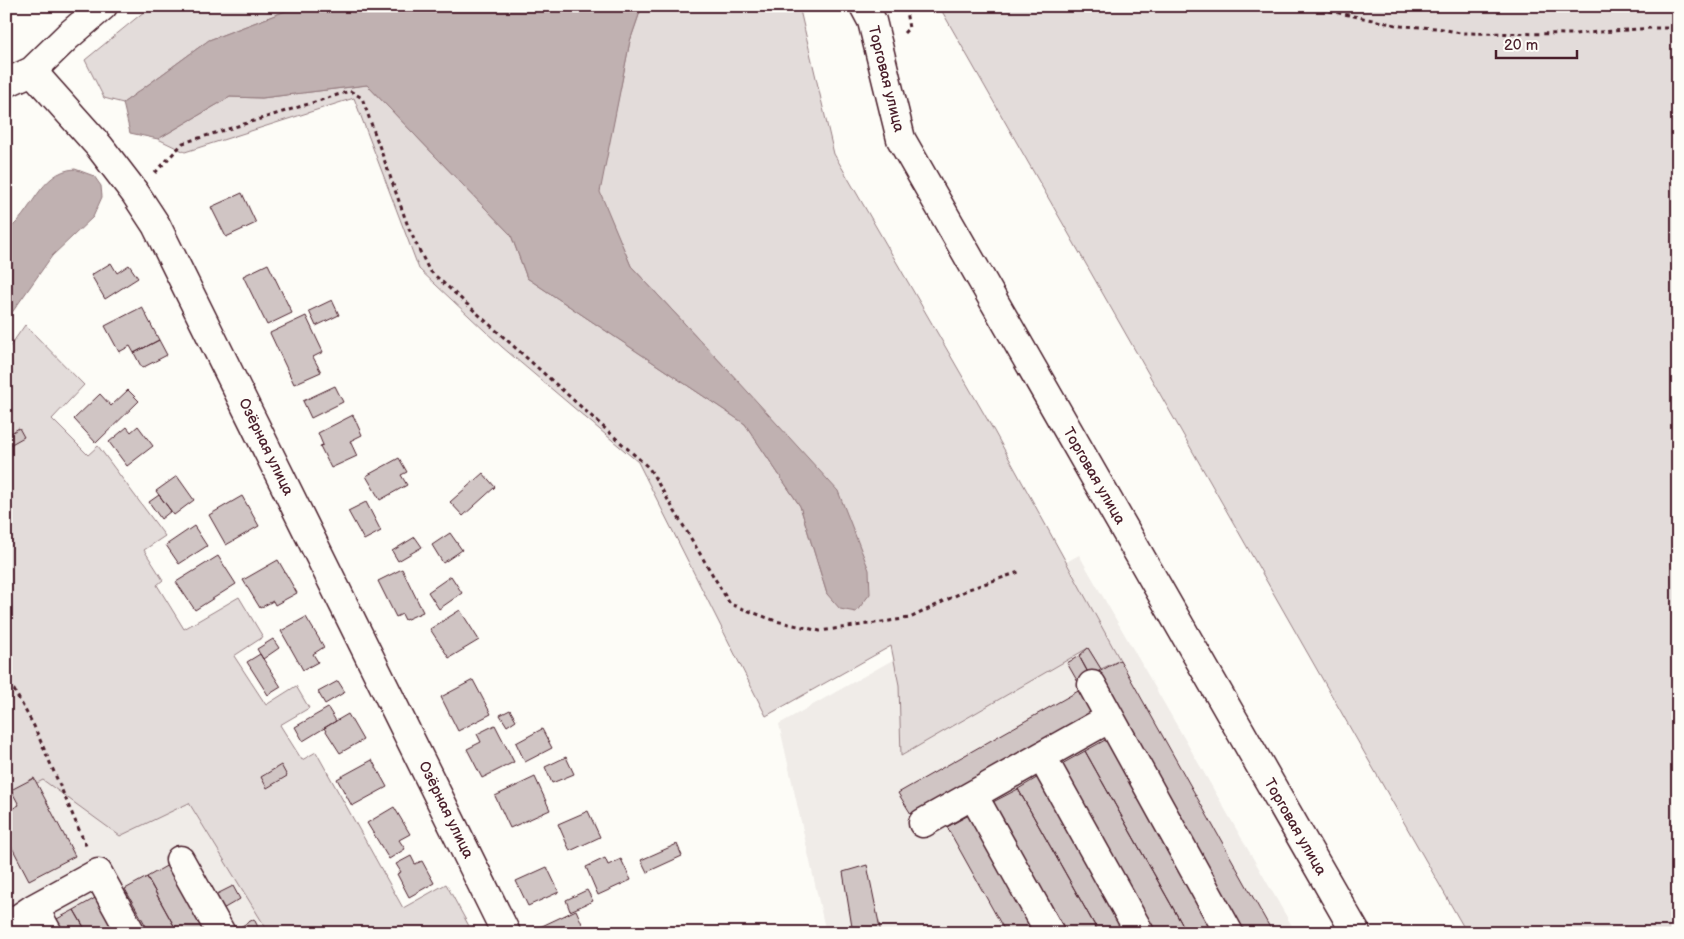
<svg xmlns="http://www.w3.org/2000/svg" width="1684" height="939" viewBox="0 0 1684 939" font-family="'Balsamiq Sans',sans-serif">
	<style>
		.built { fill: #f0ece8 }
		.green { fill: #e3dcda; stroke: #967e82 }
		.water { fill: #c0b1b1; stroke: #91777b }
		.building { fill: #d0c5c4; stroke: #4a1f2b }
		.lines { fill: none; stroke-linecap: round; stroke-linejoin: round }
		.minor-casing { stroke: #4a1f2b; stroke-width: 31 }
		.path { stroke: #4a1f2b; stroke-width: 3; stroke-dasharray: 4 4; stroke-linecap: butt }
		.minor { stroke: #fdfcf7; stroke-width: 28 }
		.labels { text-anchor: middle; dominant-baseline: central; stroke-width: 4; stroke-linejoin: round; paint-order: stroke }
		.street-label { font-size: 15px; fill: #4a1f2b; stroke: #fdfcf7 }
	</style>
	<rect width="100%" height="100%" fill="#fdfcf7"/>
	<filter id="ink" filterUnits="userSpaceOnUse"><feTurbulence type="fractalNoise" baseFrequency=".02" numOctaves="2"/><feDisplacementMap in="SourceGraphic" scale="10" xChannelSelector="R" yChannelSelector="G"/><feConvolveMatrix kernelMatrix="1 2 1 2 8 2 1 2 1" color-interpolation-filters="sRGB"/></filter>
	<g filter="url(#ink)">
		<path class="built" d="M1079,555L1296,933H826L779,724Z
			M6,770L189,803L269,933H6Z"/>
		<path class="green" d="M151,6H299L209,40L123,103L104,98L85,60Z
			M642,6H799L834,154L994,431L1120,660L1101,669L1088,648L901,756L899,685L891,646L766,716L638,462L502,347L419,269L354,98L185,152L158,139L230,97L262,98L367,85L511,235L527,278L745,424L800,506L827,594L856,611L738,381L631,266L599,192L630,41Z
			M939,6H1678V933H1467Z
			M25,325L84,385L52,419L88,455L98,446L165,536L144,550L163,580L157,585L184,629L239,597L263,637L234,656L266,705L296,686L309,708L280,725L302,760L316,752L403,908L446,884L469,926L458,933H269L189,803L120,836L43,780L6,799V352Z"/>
		<path class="water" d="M299,6H642L630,41L600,192L631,266L738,381L838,491L869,570L870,594L856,612L840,609L827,594L800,506L745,424L527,278L511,235L367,85L262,98L230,97L158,139L130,133L123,103L209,40Z
			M75,169L94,176L101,186L102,197L93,217L52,256L6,321V231C32,216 39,171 75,169Z"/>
		<path class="building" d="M242,193L256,223L226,237L211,207Z
			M111,263L117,273L129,265L138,278L105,299L91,275Z
			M268,264L292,313L267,325L243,276Z
			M332,300L339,315L316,326L309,311Z
			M142,307L159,340L134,353L130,346L119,352L105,326Z
			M306,316L323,352L313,357L321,372L294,384L270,333Z
			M159,340L167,355L142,368L134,353Z
			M335,386L343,402L311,418L303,401Z
			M128,390L139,401L96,443L74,419L100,394L111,406Z
			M353,415L362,435L350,441L357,456L331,468L320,446L323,445L318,433Z
			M138,426L153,446L127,466L109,442L127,427L131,432Z
			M19,428L24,437L6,447V436Z
			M399,458L407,472L401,475L407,485L380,500L366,476Z
			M483,473L495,487L463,516L450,502Z
			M177,476L194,500L174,515L156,491Z
			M159,495L171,511L161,519L149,502Z
			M242,496L259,526L226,545L209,515Z
			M366,502L381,531L364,540L348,511Z
			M194,526L207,546L179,564L166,545Z
			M450,533L462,550L443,563L432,545Z
			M415,537L422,547L398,561L392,551Z
			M218,556L236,584L195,610L176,582Z
			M278,560L297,593L275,605L273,601L260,608L243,580Z
			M402,569L423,612L405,620L402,614L396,617L378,581Z
			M451,576L462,593L439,609L428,592Z
			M460,610L479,640L449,658L430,629Z
			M306,617L324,647L313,654L318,662L303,670L281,631Z
			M273,639L279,648L263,659L257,649Z
			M1088,648L1101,669L1091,678L1079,656Z
			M260,654L281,687L268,695L247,662Z
			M1079,656L1091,678L1079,684L1067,663Z
			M1120,660L1273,933H1242L1097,673Z
			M473,680L491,714L458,731L441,697Z
			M338,681L345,692L325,704L318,692Z
			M1080,690L1093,712L911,814L898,793Z
			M328,708L336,721L303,741L295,727Z
			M510,710L516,720L507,726L500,715Z
			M348,714L363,740L340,753L324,728Z
			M495,725L514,762L482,778L467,749L481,742L477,734Z
			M542,729L552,748L525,762L516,743Z
			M1107,739L1216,933H1187L1085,751Z
			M1085,751L1187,933H1155L1060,765Z
			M566,757L574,774L552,783L545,767Z
			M372,760L387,787L352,806L337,779Z
			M281,765L287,776L267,788L261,777Z
			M1040,776L1128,933H1099L1018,789Z
			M535,777L550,810L510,828L495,796Z
			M34,778L75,856L29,880L6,836V812L19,805L11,790Z
			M1018,789L1099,933H1067L993,802Z
			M394,807L410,834L399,840L405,849L389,859L367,823Z
			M588,811L600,837L570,851L558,824Z
			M969,815L1035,933H1006L947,827Z
			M677,844L682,856L647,872L641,860Z
			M411,856L415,864L422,861L434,883L409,897L397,874L401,872L396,864Z
			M605,858L608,865L621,859L631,880L598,895L586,867Z
			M168,865L206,933H178L147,877Z
			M867,865L881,933H853L843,872Z
			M547,867L559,892L528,906L516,881Z
			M147,877L178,933H150L125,889Z
			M233,886L240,899L221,910L213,896Z
			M587,890L593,901L570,911L566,900Z
			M97,897L116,933H87L74,910Z
			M74,910L87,932L59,933L53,921Z
			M576,910L586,933H543L540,927Z
			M254,919L261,933H234L233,931Z"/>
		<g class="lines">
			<defs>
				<path id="minor" d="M864,6L872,21L901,139L1356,933
					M32,71L99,146L135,193L156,225L506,933
					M6,83L32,71L68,36L103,6
					M1092,685L1229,933
					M1042,757L1140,933
					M973,795L1050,933
					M923,823L1110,718
					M180,860L221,933
					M34,908L48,933
					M6,927L34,908L98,873L131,933"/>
			</defs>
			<use href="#minor" class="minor-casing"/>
			<path class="path" d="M1306,6L1401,26L1438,28L1460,33L1574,34L1652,28H1678
				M904,33L909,28L905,6
				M155,173L183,143L350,91L362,98L409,229L429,270L649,468L730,604L776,621L820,631L910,618L969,589L1019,572
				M6,687L14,690L34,726L87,848"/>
			<use href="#minor" class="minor"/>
		</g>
	</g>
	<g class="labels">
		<g class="street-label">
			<text transform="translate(886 79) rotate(76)">Торговая улица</text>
			<text transform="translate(266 447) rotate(64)">Озёрная улица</text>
			<text transform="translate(1094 476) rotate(60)">Торговая улица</text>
			<text transform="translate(446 810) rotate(64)">Озёрная улица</text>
			<text transform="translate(1295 827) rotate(60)">Торговая улица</text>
		</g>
	</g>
	<rect width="1684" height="939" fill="none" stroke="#fdfcf7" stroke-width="25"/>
	<rect x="12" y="12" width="1659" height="914" fill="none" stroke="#4a1f2b" stroke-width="2" filter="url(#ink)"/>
	<path d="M1496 50v8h81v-8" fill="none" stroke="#4a1f2b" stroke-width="2.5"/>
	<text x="1504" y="50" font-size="15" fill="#4a1f2b" stroke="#fdfcf7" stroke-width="4" paint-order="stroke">20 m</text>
</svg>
